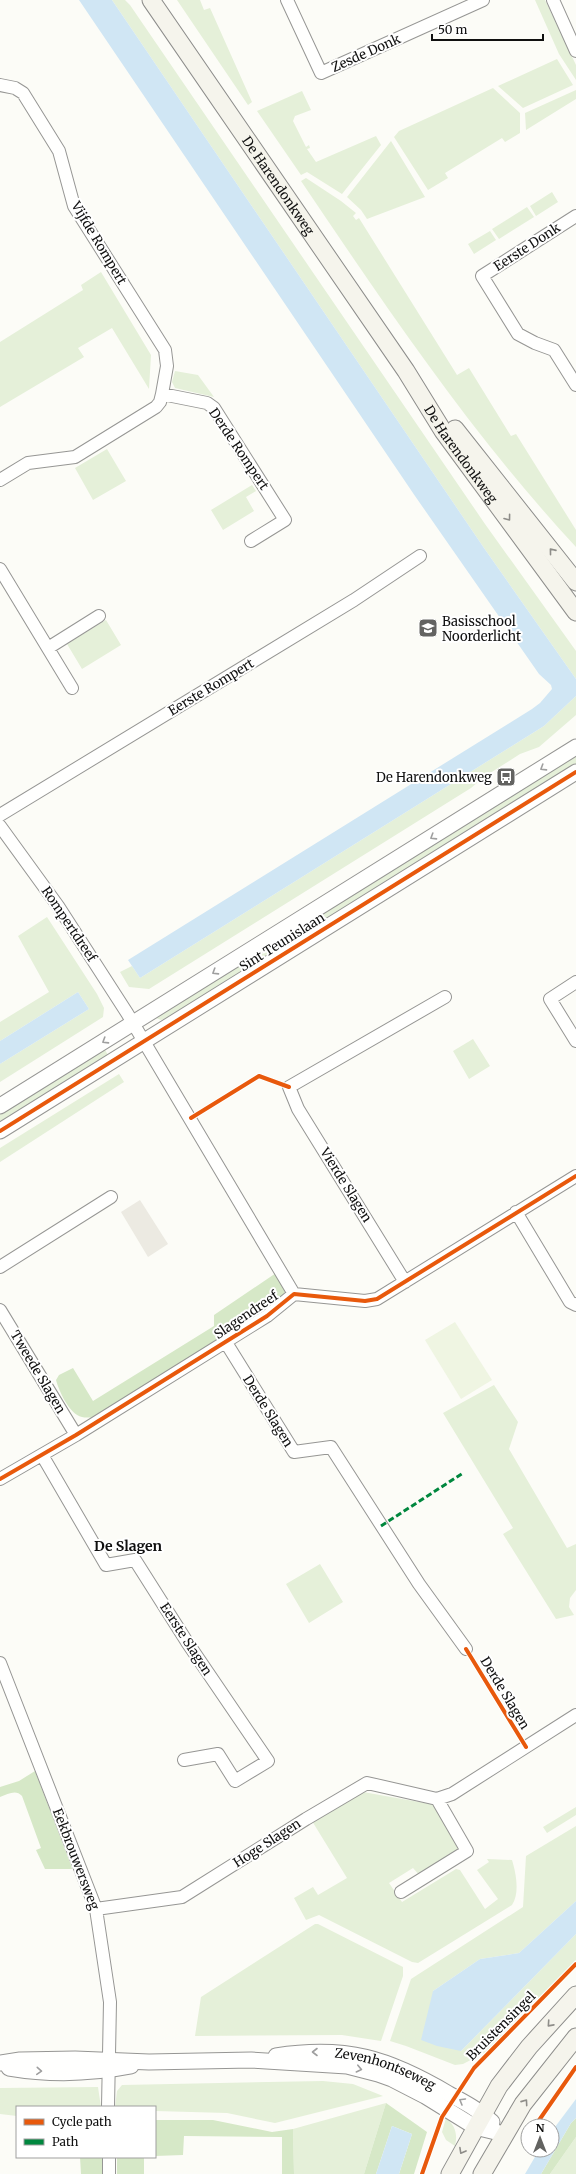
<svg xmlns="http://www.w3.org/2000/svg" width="576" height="2174" viewBox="0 0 576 2174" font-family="Merriweather,serif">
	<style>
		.green { fill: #e5f0d9 }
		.forest { fill: #d6e8c7 }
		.pitch { fill: #eff5e2 }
		.plaza { fill: #eceae2 }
		.water { fill: #d0e6f4 }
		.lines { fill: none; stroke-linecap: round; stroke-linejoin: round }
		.minor-casing { stroke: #969694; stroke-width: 14 }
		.tertiary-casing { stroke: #969694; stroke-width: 17 }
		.secondary-casing { stroke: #8d8d8b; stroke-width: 19 }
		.minor { stroke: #fffffe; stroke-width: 12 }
		.tertiary { stroke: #fffffe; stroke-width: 15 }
		.secondary { stroke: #f5f4ec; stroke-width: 17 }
		.quiet { stroke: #00873e; stroke-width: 3; stroke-dasharray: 6 3; stroke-linecap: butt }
		.cycleway-casing { stroke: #fff; stroke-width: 6 }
		.cycleway { stroke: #e8590c; stroke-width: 4 }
		.oneway { stroke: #8e8d89 }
		.oneway2 { stroke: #9f9f9f }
		.labels { text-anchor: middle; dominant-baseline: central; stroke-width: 4; stroke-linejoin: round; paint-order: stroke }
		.street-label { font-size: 13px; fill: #101010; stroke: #fff }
		.poi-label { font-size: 13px; fill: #101010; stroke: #fff; text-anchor: start }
		.neighbourhood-label { font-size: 14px; font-weight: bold; fill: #101010; stroke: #fff }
	</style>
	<rect width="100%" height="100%" fill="#fcfcf7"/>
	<path class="green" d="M112,0H125L130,5L485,524L576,651V679L484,548Z
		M177,0H200L204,10L210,8L252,102L248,105Z
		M535,0H545L576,65V80L559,54Z
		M557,59L573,85L523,108L498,86Z
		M493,88L520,113V133L505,142L502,138L445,173L448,178L428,190L394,137L399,131Z
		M576,90V99L526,130L525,113Z
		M302,91L311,110L295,116L293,121L306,147L309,145L310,148L307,149L316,162L376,136L381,145L342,194L307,172L301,175L257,111Z
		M391,141L425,197L367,219L361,210L347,197Z
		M306,178L341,201L356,213L353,216L356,220L359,218L457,375L469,368L511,436L516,434L576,530V547C472,435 386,307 301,181Z
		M552,192L558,202L536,216L530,206Z
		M527,207L534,217L499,239L492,229Z
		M490,231L496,240L474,254L468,244Z
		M101,272L151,355L149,389L112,328L78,348L84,357L0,407V342L83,290L81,285Z
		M175,371L198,375L214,397L175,388L172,382Z
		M107,449L126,481L93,500L75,468Z
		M252,485L256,491L246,497L254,511L223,530L211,510Z
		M106,620L121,645L82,669L67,644Z
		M576,696V715L539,747L520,754L484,777L471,788L149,989L129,987L120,972L132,966L140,978L544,726Z
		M576,752V767L169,1017L161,1020L156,1018L155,1015Z
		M47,917L97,994L104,1008L103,1017L0,1082V1064L89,1009L78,992L0,1041V1022L49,992L18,936Z
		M473,1039L490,1066L469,1079L453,1051Z
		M103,1046L109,1057L0,1125V1111Z
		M119,1074L124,1082L0,1162V1148Z
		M494,1385L518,1422L509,1449L567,1548L576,1544V1590L570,1598L569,1607L574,1615L556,1619L503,1534L513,1528L443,1413Z
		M320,1564L343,1602L309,1623L286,1584Z
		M363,1792L436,1805L461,1849L421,1877L413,1868L389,1883L402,1902L456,1869L460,1870L485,1909L498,1899L477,1870L489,1862L487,1859L512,1860C516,1873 520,1893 512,1905L418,1963L412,1962L319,1915L306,1920L294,1898L313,1887L318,1895L347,1878L312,1821Z
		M576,1807V1815L547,1833L543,1827Z
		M576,1826V1901L519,1953L480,1959L433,1991L461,2051L576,1934V1960L484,2053L463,2064L455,2065L406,2046L390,2041L411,1979L523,1907L526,1856Z
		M315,1924H318L403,1967V1976L381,2041L342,2035L195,2036L201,1997Z
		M323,2081L353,2084L383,2096L275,2123L227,2113L155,2111V2107H115L117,2091L122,2085Z
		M98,2087L101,2107H17V2116L0,2114V2088Z
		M386,2103L364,2174H294L293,2129Z
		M446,2118C455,2125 458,2134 455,2146L446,2140L442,2132Z
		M576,2137V2174H550Z"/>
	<path class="forest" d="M276,1273L285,1292L282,1297L258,1314L92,1418C89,1417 85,1418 82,1417C69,1414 59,1391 56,1380L59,1375L73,1368L93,1401L214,1326V1315Z
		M35,1771L71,1865L72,1869H45L36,1850L41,1848L22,1796C16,1789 8,1794 0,1797V1787L19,1781Z
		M386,2103L427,2132L414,2174H399L412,2134L392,2126L376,2174H364Z
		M576,2118V2137L550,2174H541L571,2123Z
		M213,2120L272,2132L293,2129L294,2174H282V2137L184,2136L183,2155L155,2156V2120Z
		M80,2157H102L103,2174H81Z
		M117,2157H144V2174H117Z"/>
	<path class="pitch" d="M455,1322L492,1380L461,1399L425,1340Z"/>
	<path class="plaza" d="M140,1200L168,1244L148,1257L121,1212Z"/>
	<path class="water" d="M79,0H112L484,548L576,679V696L544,726L140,978L128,960L532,709L540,703L552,689L551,685L539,674L415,496Z
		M78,992L89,1009L0,1064V1041Z
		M576,1901V1934L461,2051L437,2046L421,2040L433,1991L480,1959L519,1953Z
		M576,2099V2118L571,2123L541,2174H525L539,2150H552V2131Z
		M392,2126L412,2134L399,2174H376Z"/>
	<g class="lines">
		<defs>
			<path id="minor" d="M287,0L321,73L483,0
				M553,0L576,51
				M0,85L15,88L23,93L59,151L74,206L165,350L167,366L162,394
				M576,216L482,276L518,334L535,343L554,350L576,385
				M0,480L28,463L75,457L156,407L160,402L162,394L207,403L214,408L285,520L251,541
				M0,569L72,688
				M48,648L99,616
				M0,815L354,600L420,556
				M0,826L58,906L127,1013L294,1294
				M576,982L550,999L576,1041
				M516,1212L570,1302L576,1305
				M0,1267L111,1197
				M405,1282L298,1109L289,1087L445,997
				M0,1310L76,1435
				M225,1341L294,1452L331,1447L419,1584L466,1649
				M42,1455L106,1565L135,1560L187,1642L268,1761L235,1781L218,1754L184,1760
				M0,1479L76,1435L267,1316L294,1294L365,1301L377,1299L576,1176
				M0,1663L96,1909L110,2002L108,2107
				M401,1892L467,1851L437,1799
				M96,1909L182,1897L306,1819L367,1783L437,1799L452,1794L576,1715
				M109,2157V2174"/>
			<g id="tertiary">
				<path d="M0,1106L576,747"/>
				<path d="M0,1131L576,772"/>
				<path id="s1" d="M276,2056C346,2045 388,2058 449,2094C464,2102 479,2110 492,2122"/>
				<path d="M0,2063L20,2060L75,2059L149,2062L251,2060L347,2066L378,2074L392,2079L425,2096L475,2127L504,2134"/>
				<path d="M9,2068C50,2075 90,2074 131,2066"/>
			</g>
			<g id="secondary">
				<path id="s2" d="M151,0L406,371L443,431L576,612"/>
				<path d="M455,429L576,582"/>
				<path d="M450,2174L499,2086L529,2047L576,1995"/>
				<path d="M482,2174L523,2104L576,2037"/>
			</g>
		</defs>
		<use href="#minor" class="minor-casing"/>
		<use href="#tertiary" class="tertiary-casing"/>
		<use href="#secondary" class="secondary-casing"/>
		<use href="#minor" class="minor"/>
		<use href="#tertiary" class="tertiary"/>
		<use href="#secondary" class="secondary"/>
		<path class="quiet" d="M381,1526L463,1473"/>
		<defs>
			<path id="cycleway" d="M191,1118L259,1076L289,1087
				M0,1131L576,772
				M0,1479L76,1435L267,1316L294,1294L365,1301L377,1299L576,1176
				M466,1649L526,1747
				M535,2126L576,2067
				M422,2174L442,2117L474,2068L576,1964"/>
		</defs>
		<use href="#cycleway" class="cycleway-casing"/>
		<use href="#cycleway" class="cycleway"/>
	</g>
	<defs><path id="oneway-chevron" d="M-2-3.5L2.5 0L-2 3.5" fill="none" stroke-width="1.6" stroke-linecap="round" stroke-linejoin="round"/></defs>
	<g class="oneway">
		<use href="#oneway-chevron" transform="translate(508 518) rotate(53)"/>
		<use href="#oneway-chevron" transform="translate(552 551) rotate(-129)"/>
		<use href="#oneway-chevron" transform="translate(550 2024) rotate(132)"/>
		<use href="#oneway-chevron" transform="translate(525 2102) rotate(-55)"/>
		<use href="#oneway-chevron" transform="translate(462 2151) rotate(119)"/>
	</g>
	<g class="oneway2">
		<use href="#oneway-chevron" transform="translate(543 768) rotate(148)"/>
		<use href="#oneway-chevron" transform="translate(433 837) rotate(148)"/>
		<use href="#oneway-chevron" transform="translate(215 972) rotate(148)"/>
		<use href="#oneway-chevron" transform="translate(105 1041) rotate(148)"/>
		<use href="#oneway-chevron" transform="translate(315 2052) rotate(180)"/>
		<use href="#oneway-chevron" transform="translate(359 2069) rotate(13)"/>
		<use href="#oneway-chevron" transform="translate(39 2071) rotate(4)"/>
		<use href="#oneway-chevron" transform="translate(462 2101) rotate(-150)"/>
	</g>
	<defs>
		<symbol id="school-square" viewBox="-11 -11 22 22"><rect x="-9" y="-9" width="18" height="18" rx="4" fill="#636361" stroke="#fff"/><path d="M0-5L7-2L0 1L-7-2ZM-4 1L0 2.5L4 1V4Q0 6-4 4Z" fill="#fff"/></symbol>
		<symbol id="bus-square" viewBox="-11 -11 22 22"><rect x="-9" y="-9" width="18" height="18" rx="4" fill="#636361" stroke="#fff"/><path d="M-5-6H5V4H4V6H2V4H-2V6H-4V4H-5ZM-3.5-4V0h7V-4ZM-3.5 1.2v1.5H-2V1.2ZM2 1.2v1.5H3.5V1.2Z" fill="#fff"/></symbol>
	</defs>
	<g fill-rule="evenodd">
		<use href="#school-square" x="417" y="617" width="22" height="22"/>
		<use href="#bus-square" x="495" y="766" width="22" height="22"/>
	</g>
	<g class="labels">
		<g class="street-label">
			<text transform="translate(366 53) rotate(-24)">Zesde Donk</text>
			<text stroke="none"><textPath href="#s2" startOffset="225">De Harendonkweg</textPath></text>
			<text transform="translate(99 243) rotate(59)">Vijfde Rompert</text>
			<text transform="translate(527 247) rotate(-33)">Eerste Donk</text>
			<text transform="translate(239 449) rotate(56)">Derde Rompert</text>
			<text stroke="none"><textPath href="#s2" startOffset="550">De Harendonkweg</textPath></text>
			<text transform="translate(211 687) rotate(-31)">Eerste Rompert</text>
			<text transform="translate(69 924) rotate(56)">Rompertdreef</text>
			<text transform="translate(282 942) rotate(-32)">Sint Teunislaan</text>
			<text transform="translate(346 1185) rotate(58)">Vierde Slagen</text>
			<text transform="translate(246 1315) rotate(-34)">Slagendreef</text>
			<text transform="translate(38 1372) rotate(59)">Tweede Slagen</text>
			<text transform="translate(268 1411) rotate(58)">Derde Slagen</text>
			<text transform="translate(186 1639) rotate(57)">Eerste Slagen</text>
			<text transform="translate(505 1693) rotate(59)">Derde Slagen</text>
			<text transform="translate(267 1843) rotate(-33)">Hoge Slagen</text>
			<text transform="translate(76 1859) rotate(69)">Eekbrouwersweg</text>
			<text transform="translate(501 2026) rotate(-45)">Bruistensingel</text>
			<text stroke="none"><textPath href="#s1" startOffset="112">Zevenhontseweg</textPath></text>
		</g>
		<g class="poi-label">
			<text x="442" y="621">Basisschool<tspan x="442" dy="15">Noorderlicht</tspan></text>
			<text x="492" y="777" text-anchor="end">De Harendonkweg</text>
		</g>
		<g class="neighbourhood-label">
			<text x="128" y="1546">De Slagen</text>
		</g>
	</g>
	<rect x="16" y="2106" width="140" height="52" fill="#ffffff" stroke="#9f9f9f"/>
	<rect x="24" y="2119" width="20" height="6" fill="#e8590c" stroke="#9f9f9f"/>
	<text x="52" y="2126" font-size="12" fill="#101010">Cycle path</text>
	<rect x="24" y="2139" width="20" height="6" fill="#00873e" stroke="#9f9f9f"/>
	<text x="52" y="2146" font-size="12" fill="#101010">Path</text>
	<g transform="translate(540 2138)"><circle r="19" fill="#ffffff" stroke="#9f9f9f"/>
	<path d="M0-3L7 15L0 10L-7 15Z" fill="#636361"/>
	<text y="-6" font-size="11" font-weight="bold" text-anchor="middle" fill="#101010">N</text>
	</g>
	<path d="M432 34v6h111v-6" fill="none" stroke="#101010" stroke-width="2"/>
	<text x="438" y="34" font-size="12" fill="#101010" stroke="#ffffff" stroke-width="3" paint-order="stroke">50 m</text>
</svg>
